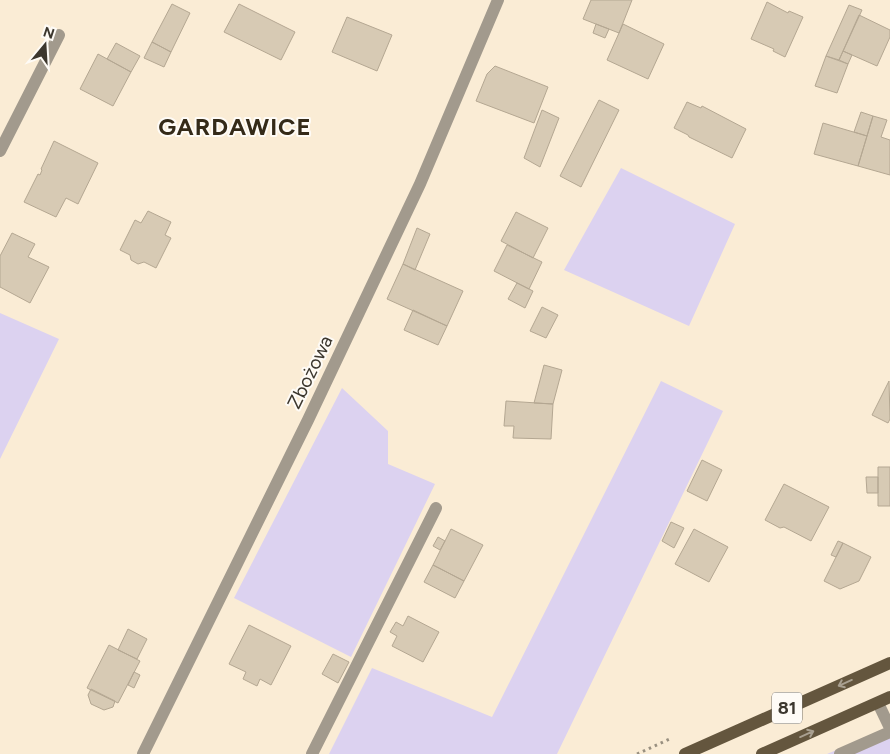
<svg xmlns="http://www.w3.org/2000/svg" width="890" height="754" viewBox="0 0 890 754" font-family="Figtree,sans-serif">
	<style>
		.green { fill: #dcd2f0 }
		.building { fill: #d7cab4; stroke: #b4a792 }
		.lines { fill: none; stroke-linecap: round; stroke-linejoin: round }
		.path { stroke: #999080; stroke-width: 3; stroke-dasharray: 2.5 4; stroke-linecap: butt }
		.minor { stroke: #a29a8d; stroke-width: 12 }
		.major { stroke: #64563e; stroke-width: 12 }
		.oneway { stroke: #a9a091 }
		.labels { text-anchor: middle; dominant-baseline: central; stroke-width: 4; stroke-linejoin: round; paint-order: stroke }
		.shield { fill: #fefbf6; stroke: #76726a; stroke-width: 1 }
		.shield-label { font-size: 18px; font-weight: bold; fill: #3c372e }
		.street-label { font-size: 19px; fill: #3c372e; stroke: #fefbf6 }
		.district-label { font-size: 24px; font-weight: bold; letter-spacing: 1px; fill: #342a18; stroke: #fefbf6 }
	</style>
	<rect width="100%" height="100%" fill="#faecd5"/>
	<path class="green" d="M621,168L735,224L689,326L564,270Z
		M0,313L59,339L0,459Z
		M661,381L723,411L557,754H329L372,668L492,717Z
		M342,388L388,431V464L435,484L351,657L234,598Z
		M890,727V754H827Z"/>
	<path class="building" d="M591,0H632L619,33L583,19Z
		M767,2L788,13L789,11L803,17L785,57L773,51L774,49L751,39Z
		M172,4L190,13L171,52L152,42Z
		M239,4L295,32L281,60L224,32Z
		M849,5L862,10L839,60L826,56Z
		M859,15L890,30V37L877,66L843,51Z
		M347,17L392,35L377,71L332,52Z
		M596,24L609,29L605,38L593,33Z
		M623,24L664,44L648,79L607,60Z
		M152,42L171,52L164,67L144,58Z
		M116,43L140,56L131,72L107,59Z
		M843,51L852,55L848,64L839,60Z
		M98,54L131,72L113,106L80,89Z
		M826,56L848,64L837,93L815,86Z
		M495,66L548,87L534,123L476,101L487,74Z
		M599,100L619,110L581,187L560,176Z
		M687,102L701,108L702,106L746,129L732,158L689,137L688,135L674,128Z
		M542,110L559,118L540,167L524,158Z
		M861,112L873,116L867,136L854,132Z
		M873,116L887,120L881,137L890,140V175L858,166Z
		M823,123L867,136L858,166L814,154Z
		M54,141L98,163L78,204L66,198L56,217L24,202L38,174L40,175L42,170L41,169Z
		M148,211L171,222L165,235L171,238L156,268L144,262L138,264L131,260L130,255L120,250L135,220L141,223Z
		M516,212L548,228L533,258L501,241Z
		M417,228L430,234L415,270L403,264Z
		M12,233L35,244L28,257L49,267L30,303L0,287V256Z
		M507,245L542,262L529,289L494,271Z
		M403,264L463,291L447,326L387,299Z
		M517,283L533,291L525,308L508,299Z
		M542,307L558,315L546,338L530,331Z
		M413,310L447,326L438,345L404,330Z
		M544,365L562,370L553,404L534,403Z
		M889,381L890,419L888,423L872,415Z
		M506,401L553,404L551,439L513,438L514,426H504Z
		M702,460L722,470L707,501L687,491Z
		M878,467H890V506H878Z
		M866,477H878V493H867Z
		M784,484L829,507L811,541L784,527L780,528L765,520Z
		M671,522L684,528L674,548L662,541Z
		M451,529L483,545L464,581L433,565Z
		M694,529L728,547L709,582L675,564Z
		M438,537L445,541L440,550L433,546Z
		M838,541L843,543L836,557L831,555Z
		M843,543L871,557L859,581L840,589L824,581Z
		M433,565L464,581L455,598L424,582Z
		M408,616L439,632L423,662L392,646L397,636L390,632L396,622L403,626Z
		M249,625L291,646L271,685L260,679L257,686L243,679L246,672L229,664Z
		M128,629L147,639L137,659L118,650Z
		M109,645L140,661L118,703L87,688Z
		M333,654L349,662L338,683L322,674Z
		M134,672L140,675L134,688L128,685Z
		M91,689L115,701L113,707L104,710L91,704L88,695Z"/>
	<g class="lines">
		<path class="path" d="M637,754L672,738"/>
		<path class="minor" d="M0,151L59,35
			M878,703L890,728
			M143,754L308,420L420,184L498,0
			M312,754L436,508
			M840,754L890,732"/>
		<path class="major" d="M685,754L890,663
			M762,754L890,697"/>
	</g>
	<defs><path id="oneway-shaft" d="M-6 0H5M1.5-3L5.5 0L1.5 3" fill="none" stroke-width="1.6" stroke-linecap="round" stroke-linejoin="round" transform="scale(1.25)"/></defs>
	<g class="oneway">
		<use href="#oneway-shaft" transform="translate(845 683) rotate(156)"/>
		<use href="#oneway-shaft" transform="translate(807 734) rotate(-24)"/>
	</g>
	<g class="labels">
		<rect class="shield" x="772" y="692.5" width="30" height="31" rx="4"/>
		<g class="shield-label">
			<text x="787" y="708">81</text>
		</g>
		<g class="street-label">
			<text transform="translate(310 372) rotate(-64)">Zbożowa</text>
		</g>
		<g class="district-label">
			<text x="235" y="126">GARDAWICE</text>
		</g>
	</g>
	<g transform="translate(45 45) rotate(18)" stroke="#fefbf6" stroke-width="4" paint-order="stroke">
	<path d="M0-4L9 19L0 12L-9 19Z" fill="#3c372e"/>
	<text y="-8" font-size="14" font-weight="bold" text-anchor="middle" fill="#3c372e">N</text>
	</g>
</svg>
